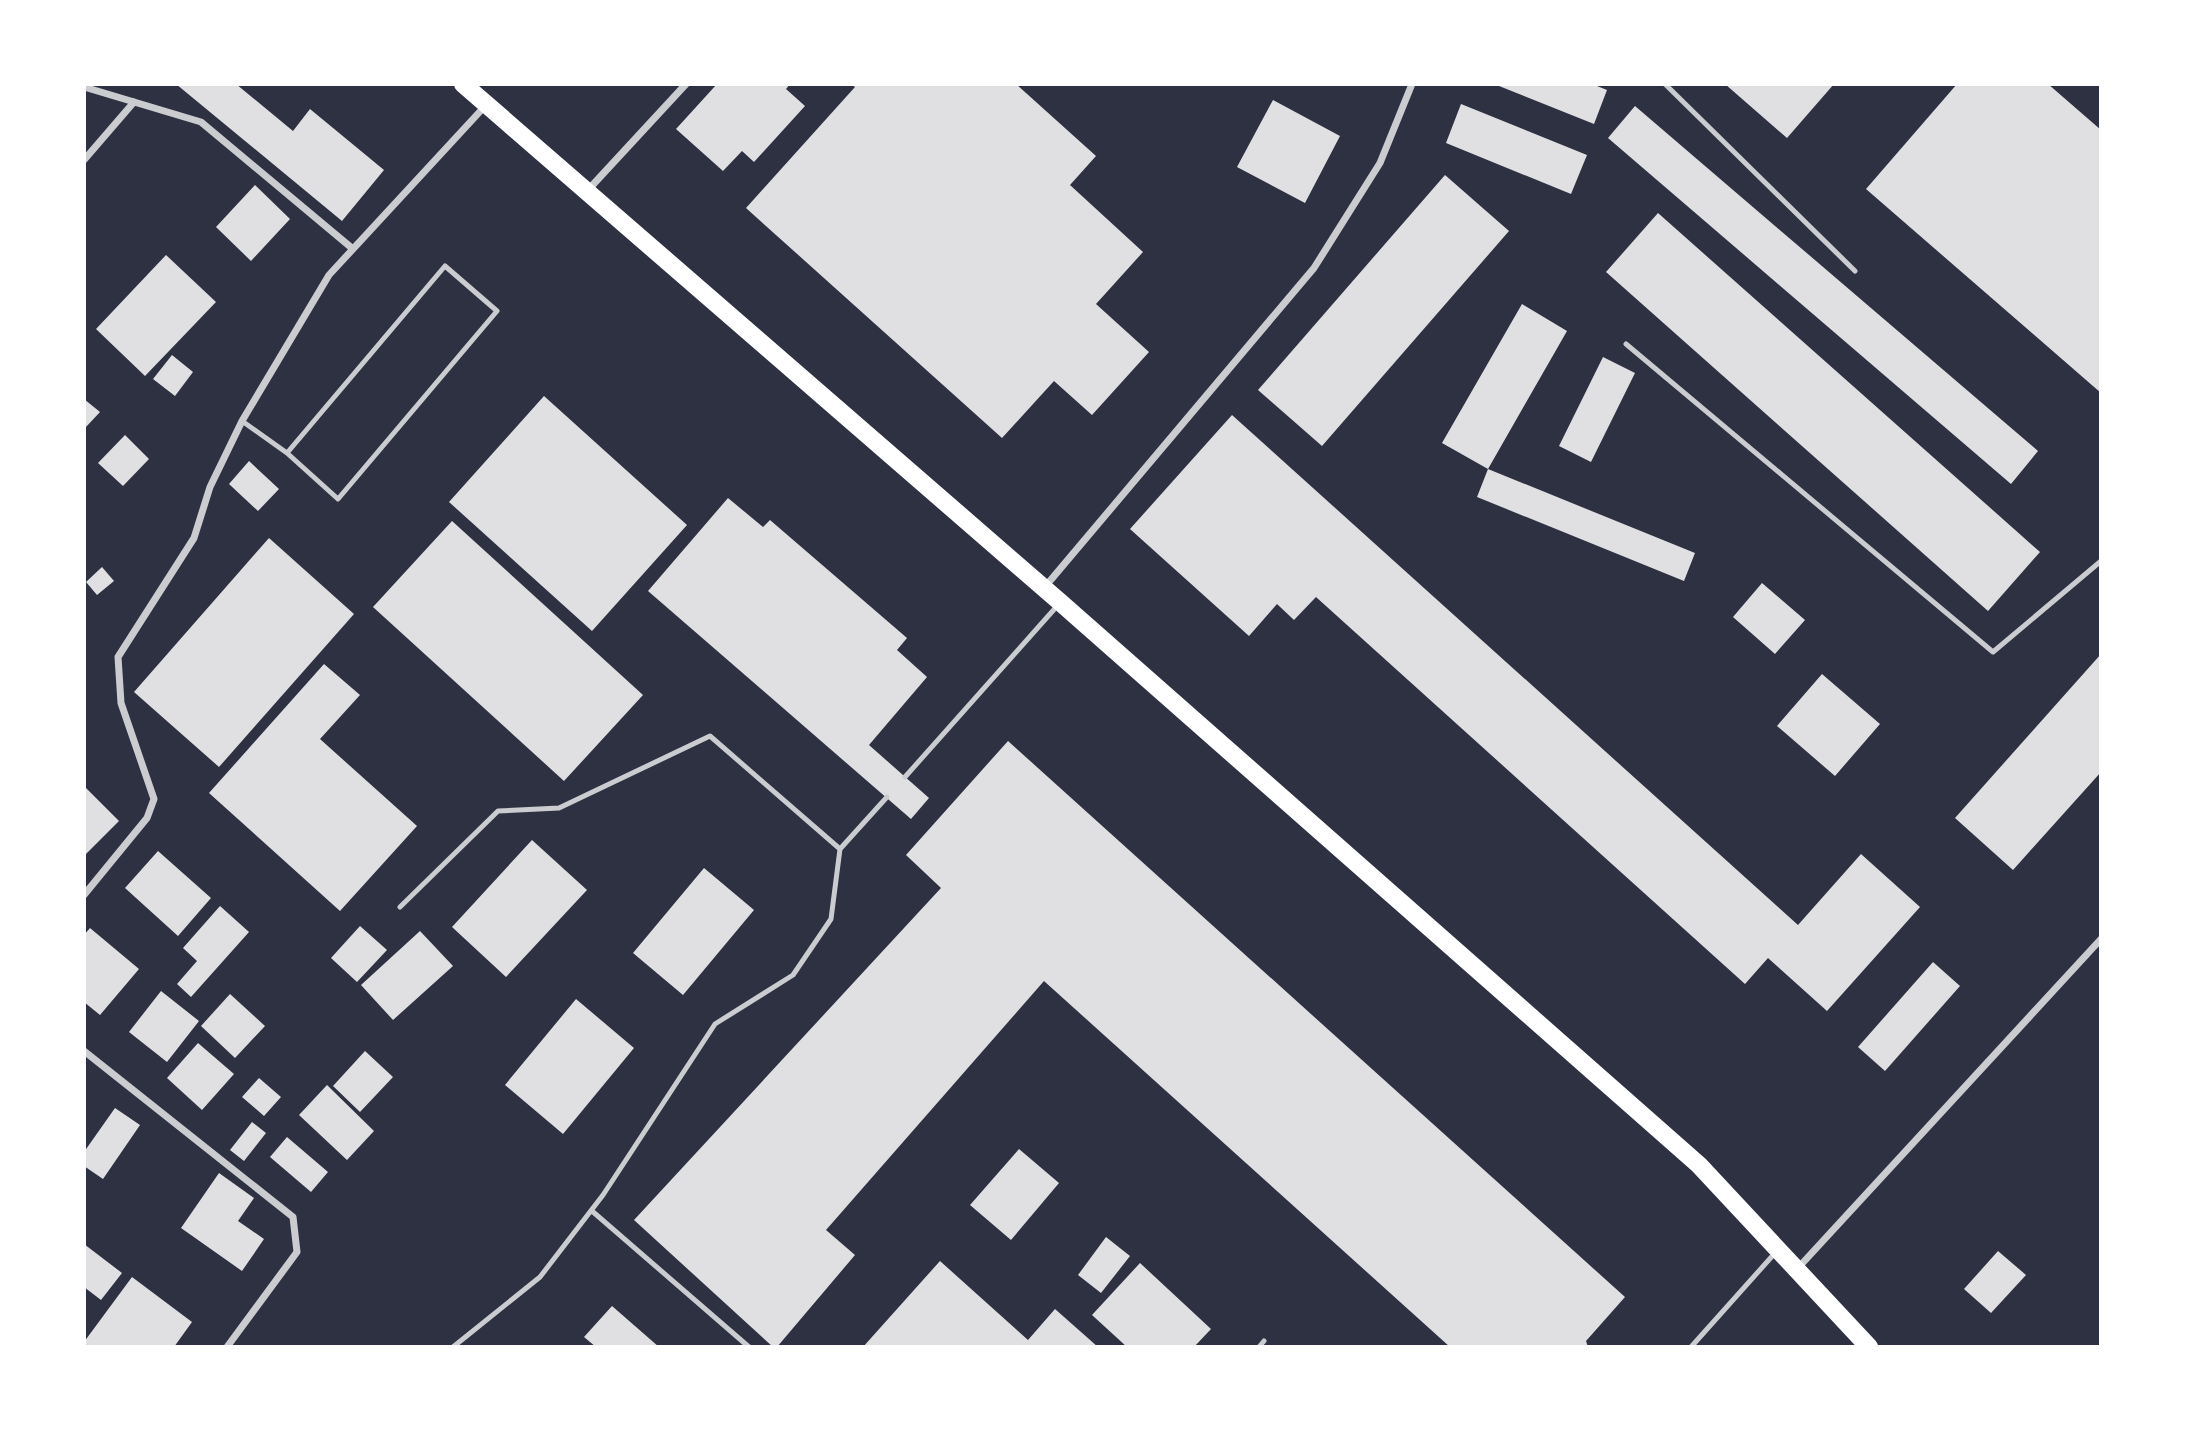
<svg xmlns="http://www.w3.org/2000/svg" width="2185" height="1431" viewBox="0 0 2185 1431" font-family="'Sofia Sans Condensed',sans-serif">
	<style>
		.building { fill: #e0e0e3 }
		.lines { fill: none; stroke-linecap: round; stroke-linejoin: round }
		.service { stroke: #caccd0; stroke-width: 5 }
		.minor { stroke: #caccd0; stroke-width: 7 }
		.primary { stroke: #fff; stroke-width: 18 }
	</style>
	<rect width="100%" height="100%" fill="#2d3142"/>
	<path class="building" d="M176,84H236L293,131L310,109L384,170L342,221Z
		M717,84H790L786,89L805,106L754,162L742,151L723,171L676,129Z
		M851,84H1016L1096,156L1070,185L1143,252L1096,304L1149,352L1092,415L1054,381L1002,438L746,208L855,87Z
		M1494,84H1592L1607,90L1594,124Z
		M1725,84H1834L1787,138Z
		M1957,84H2048L2101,130V393L1866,189Z
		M1273,100L1340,136L1305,203L1237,167Z
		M1461,104L1587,155L1571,194L1446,143Z
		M1635,106L2038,451L2011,484L1608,138Z
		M1445,175L1509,231L1322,446L1258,390Z
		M255,185L290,219L251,261L216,227Z
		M1658,213L2040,552L1988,611L1606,272Z
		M166,255L216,302L145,376L96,329Z
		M1522,304L1567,331L1488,469L1442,443Z
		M172,355L193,372L175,396L153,379Z
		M1603,357L1635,373L1591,462L1559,446Z
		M544,396L687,525L592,631L449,502Z
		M84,399L100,412L86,427L84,425Z
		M1232,415L1798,925L1861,854L1920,907L1827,1011L1768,958L1745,984L1316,597L1294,620L1277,604L1249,636L1130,529Z
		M125,435L149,459L123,486L98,463Z
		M249,461L279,489L258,511L229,484Z
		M1488,469L1695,553L1684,581L1477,497Z
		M728,498L763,527L770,520L907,638L897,650L927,677L869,745L929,798L911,819L648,591Z
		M452,521L643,695L564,781L373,607Z
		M269,538L354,614L219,767L134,692Z
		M102,567L114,581L97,595L86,582Z
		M1762,583L1805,620L1775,654L1733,617Z
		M2101,654V772L2013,870L1955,818Z
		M324,664L360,695L320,739L417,826L340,911L209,793Z
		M1822,674L1880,724L1835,776L1777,726Z
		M1008,741L1625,1297L1586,1341L1588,1347H1450L1044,981L826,1230L855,1255L777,1347H773L634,1220L941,888L906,855Z
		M84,786L119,821L84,856Z
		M532,840L587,890L506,977L452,927Z
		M158,851L211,898L178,936L125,888Z
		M704,868L754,910L683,995L633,953Z
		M220,906L249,932L191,997L177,984L197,961L183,948Z
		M360,926L387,950L357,982L331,958Z
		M90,928L139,969L100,1015L84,1002V935Z
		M420,931L453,966L393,1020L361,985Z
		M1933,962L1960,986L1885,1071L1858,1047Z
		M161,991L199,1021L167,1062L129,1032Z
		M230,994L265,1026L235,1058L201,1026Z
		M576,999L634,1048L563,1134L505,1085Z
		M198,1043L234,1074L202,1110L167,1078Z
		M365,1051L393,1077L360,1112L333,1086Z
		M259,1078L281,1097L264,1116L242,1097Z
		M327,1085L374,1131L347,1160L299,1115Z
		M115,1108L140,1125L103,1179L84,1166V1152Z
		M252,1122L266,1133L244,1161L230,1150Z
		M287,1137L328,1172L311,1192L270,1157Z
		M1019,1149L1059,1183L1011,1240L970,1205Z
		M219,1173L254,1198L238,1221L264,1239L242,1271L181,1228Z
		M1106,1237L1130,1256L1101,1293L1078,1275Z
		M84,1244L122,1273L101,1300L84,1287Z
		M1998,1251L2026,1275L1991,1313L1964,1289Z
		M940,1261L1028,1340L1055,1309L1098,1347H863Z
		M1140,1263L1211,1329L1194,1347H1127L1092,1315Z
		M132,1277L192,1322L174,1347H84V1342Z
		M612,1306L659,1347H596L584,1337Z"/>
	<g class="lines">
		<path class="service" d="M1665,84L1855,271
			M1626,344L1993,652L2101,561
			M242,421L287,453L445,266L497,311L338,499L287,453
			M905,777L1058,605
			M400,907L498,811L559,808L710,736L840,849
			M592,1211L749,1347
			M453,1347L540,1277L603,1195L715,1024L793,975L831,919L840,849L887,797
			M1259,1347L1264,1341
			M1691,1347L1775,1253"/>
		<path class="minor" d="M84,87L201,122L353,249
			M84,160L134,102
			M588,190L686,84
			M1044,588L1314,268L1380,163L1412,84
			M84,895L147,818L154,799L121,703L118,657L194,538L210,487L242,421L329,275L486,105
			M84,1051L293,1217L297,1252L227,1347
			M1798,1268L2101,939"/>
		<path class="primary" d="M463,84L1060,602L1699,1165L1869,1347"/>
	</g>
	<rect width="2185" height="1431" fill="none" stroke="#ffffff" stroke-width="172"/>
</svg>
